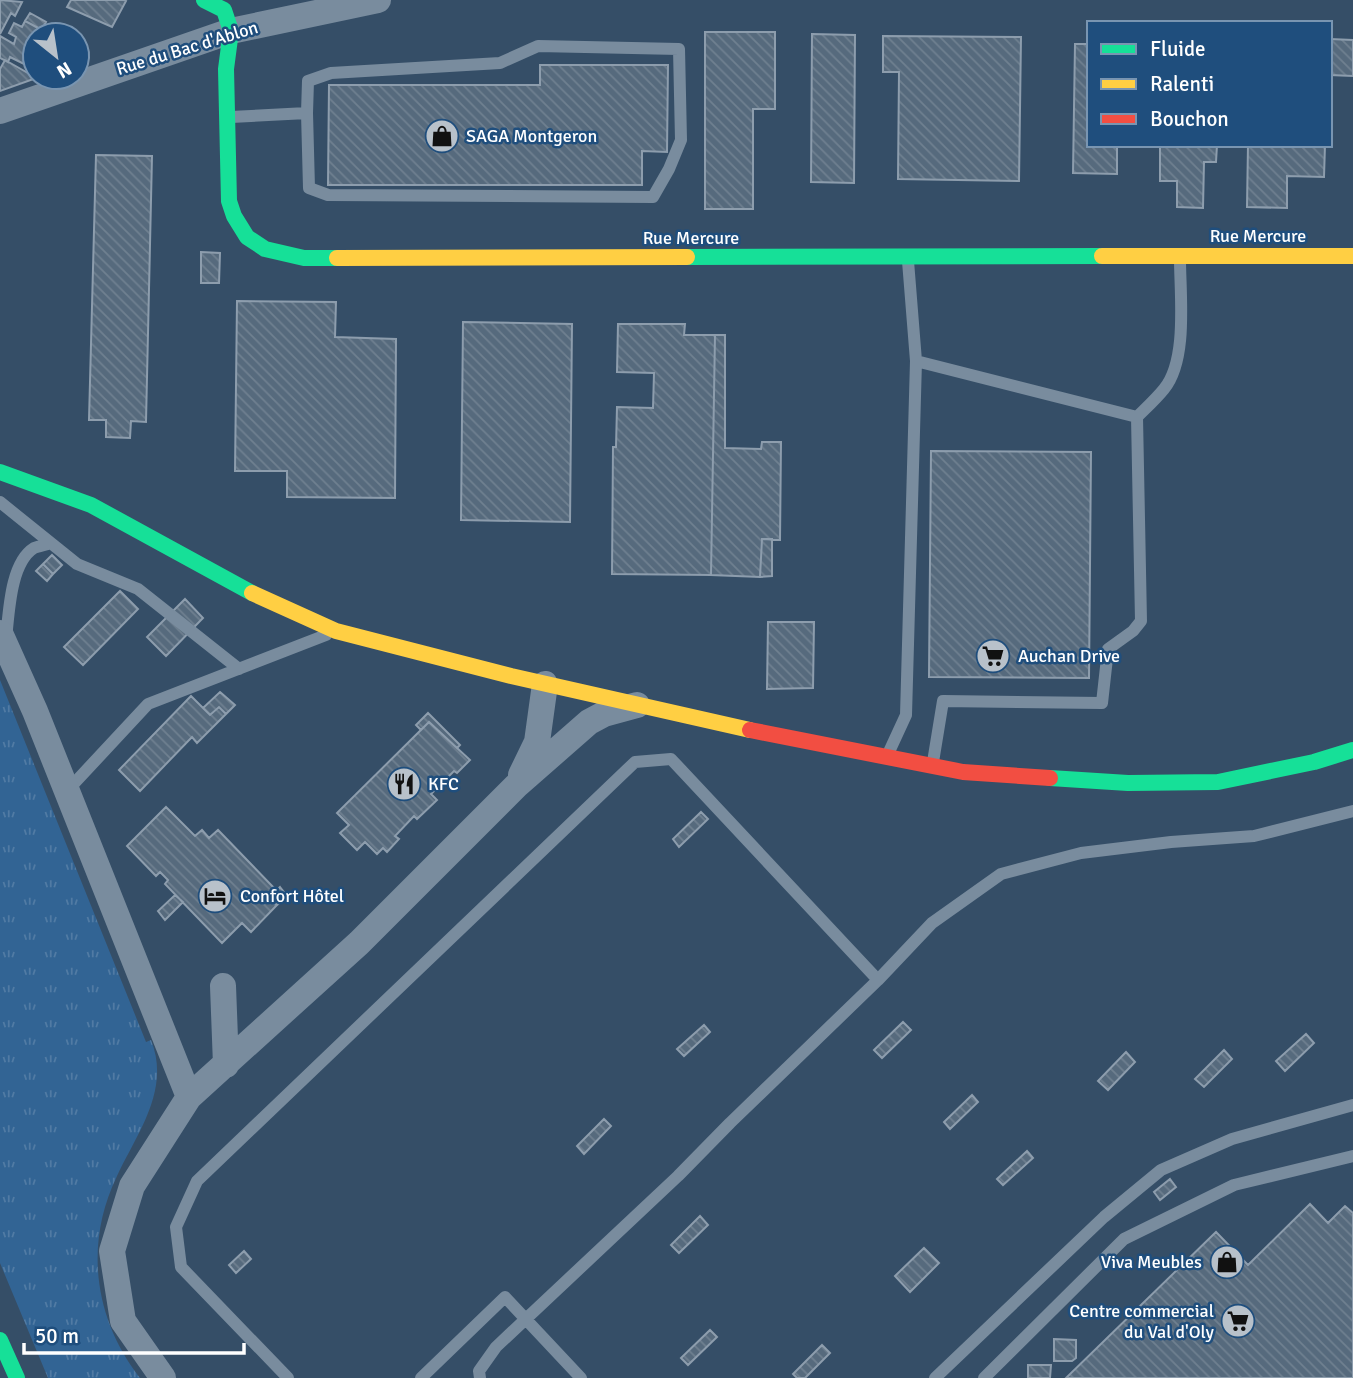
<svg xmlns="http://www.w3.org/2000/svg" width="1353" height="1378" viewBox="0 0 1353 1378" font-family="Signika,sans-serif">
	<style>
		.grass { fill: url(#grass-tufts) }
		.building { fill: url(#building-back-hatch); stroke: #8d9dad; stroke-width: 2 }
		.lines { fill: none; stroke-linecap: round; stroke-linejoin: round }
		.lane { stroke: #798c9e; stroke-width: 12 }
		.street { stroke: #798c9e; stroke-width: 26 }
		.fast { stroke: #16e098; stroke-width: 16 }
		.slow { stroke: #ffcf43; stroke-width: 16 }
		.jam { stroke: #f24e42; stroke-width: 16 }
		.labels { text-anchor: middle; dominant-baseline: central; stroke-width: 5; stroke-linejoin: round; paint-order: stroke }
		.street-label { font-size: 18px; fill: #fff; stroke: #1f4e7d }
		.poi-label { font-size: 18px; fill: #fff; stroke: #1f4e7d; text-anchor: start }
	</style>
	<defs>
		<pattern id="grass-tufts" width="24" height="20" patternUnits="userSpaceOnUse" patternTransform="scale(1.75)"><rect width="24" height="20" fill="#326494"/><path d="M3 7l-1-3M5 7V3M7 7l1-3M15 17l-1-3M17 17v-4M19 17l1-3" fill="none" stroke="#517ba4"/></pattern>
		<pattern id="building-back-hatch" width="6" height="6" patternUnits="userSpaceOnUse" patternTransform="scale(1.75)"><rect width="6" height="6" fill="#566a7d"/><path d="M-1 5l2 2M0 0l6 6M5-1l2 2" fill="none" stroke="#6f8090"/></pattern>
	</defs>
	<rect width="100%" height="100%" fill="#354e67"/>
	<path class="grass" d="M0,680L146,1042L151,1040C171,1090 137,1133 117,1176C84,1244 94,1319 140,1378H48L0,1263Z"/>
	<path class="building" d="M0,0L22,2L15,16L11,13L0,34Z
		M71,0H124L126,1L112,27L67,7Z
		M30,13L46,22L42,30L25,21Z
		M25,21L50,35H35L34,69L10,57L8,62L0,58V36L14,44L16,37L9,33L14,23L22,27Z
		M705,32H775V109H753V209H705Z
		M812,34L855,35L854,183L811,182Z
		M883,36L1021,37L1019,181L898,179L899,72H883Z
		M1330,39L1353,40V76L1330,75Z
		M1075,44H1089V145H1117V174L1073,173Z
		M5,60L35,77H39L0,91V69Z
		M540,65H668L667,152L642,151V185H328L329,85H540Z
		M1160,145H1217L1216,162H1204L1203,208L1177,207V181H1160Z
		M1248,145H1325L1324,177L1287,176V208L1247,207Z
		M96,155L152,156L146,422L131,421L130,438L106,437V420H89Z
		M201,252L220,253L219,283H201Z
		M237,301L336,302L335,337L396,339L395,498L287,497V471H235Z
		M463,322L572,324L570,522L461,520Z
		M618,324H685L684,335H715L711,575L612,574L613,447H616L617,407L653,408L654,373L617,372Z
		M715,335H725V448L761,449L762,442H781L780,540L762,539L760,577L711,575Z
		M931,451L1091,452L1089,678L929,677Z
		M762,539H772V576L760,577Z
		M52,555L62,565L53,574L43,564Z
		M43,564L53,574L47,581L36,571Z
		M120,591L138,609L83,665L64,647Z
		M185,599L203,618L166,656L147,637Z
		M768,622H814L813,688L767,689Z
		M220,692L235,705L226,714L219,707L210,715L203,708Z
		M191,696L210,715L219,707L226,714L197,743L192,737L140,791L119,770Z
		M428,713L460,745L457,748L429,722L421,730L416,725Z
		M429,722L470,760L457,773L454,771L431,794L437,800L417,819L414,816L395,836L399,839L387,852L383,848L377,854L365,842L357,850L340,833L349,825L337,813Z
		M166,807L195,836L202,830L209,838L218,830L276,890L269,897L277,905L251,932L242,923L222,943L165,884L168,880L160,872L156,876L127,846Z
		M701,812L708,819L679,847L673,839Z
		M280,887L287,896L277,905L269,897Z
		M175,895L183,902L165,920L158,911Z
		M903,1022L911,1030L882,1058L874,1050Z
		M704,1025L710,1032L684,1056L677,1049Z
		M1306,1034L1314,1043L1285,1071L1276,1061Z
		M1224,1050L1232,1059L1204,1087L1195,1079Z
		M1126,1052L1135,1062L1108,1090L1098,1081Z
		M972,1095L978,1102L950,1129L944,1122Z
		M604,1119L611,1126L584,1154L577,1146Z
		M1027,1151L1033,1158L1003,1185L997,1179Z
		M1170,1179L1176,1187L1160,1200L1154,1192Z
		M1310,1204L1328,1223L1345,1206L1353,1213V1378H1066L1216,1232L1248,1265Z
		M700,1216L708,1225L679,1253L671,1245Z
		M924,1248L939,1263L910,1292L895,1276Z
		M244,1251L251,1259L236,1273L229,1265Z
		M710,1330L717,1337L688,1365L681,1358Z
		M1054,1339L1076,1340V1358L1072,1361H1054Z
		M822,1345L830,1353L805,1378H797L793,1374Z
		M1028,1365H1051L1050,1378H1028Z"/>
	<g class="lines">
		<path class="lane" d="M231,117L307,113L308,81L331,73L500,63L538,46L679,49L681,140L669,169L653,197L328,195L309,188L307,113
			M908,261L916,361
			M0,502L77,564L138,589L239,669
			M6,639C9,613 10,563 34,548C39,546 46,545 51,543
			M888,754L906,715L916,361L1137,417
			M933,762L943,701L1102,703L1108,649L1133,631L1141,621L1137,417C1146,408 1156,399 1164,389C1188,360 1180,295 1180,259
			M67,791L148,704L326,635
			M288,1378L181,1267L176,1227L197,1181L635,762L671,759L878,980
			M421,1378L505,1297L581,1378
			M480,1378L479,1371L496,1347L678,1176L730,1123L878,980L932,923L1001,874L1081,853L1171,842L1254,836L1353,811
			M935,1378L1104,1217L1161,1170L1232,1139L1353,1105
			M984,1378L1124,1239L1234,1185L1353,1156"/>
		<path class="street" d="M0,111L231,31L378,0
			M0,633L35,711L189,1097
			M521,775L537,742L545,684
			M223,986L226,1065
			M163,1378L123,1321L112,1251L132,1186L189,1097L359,943L516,786L589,722L604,714L637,705"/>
		<path class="fast" d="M204,0L224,10L231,31L226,69L229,201L234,216L247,237L265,249L304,258H337
			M687,257L1102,256
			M0,472L91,505L252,593
			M1050,778L1128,783L1218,782L1314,762L1353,750
			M0,1340L17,1378"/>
		<path class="slow" d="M1102,256H1353
			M337,258L687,257
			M252,593L336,631L511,676L750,730"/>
		<path class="jam" d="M750,730L963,772L1050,778"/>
	</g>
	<defs>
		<symbol id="shop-disc" viewBox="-11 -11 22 22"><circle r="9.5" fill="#b8c1ca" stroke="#1f4e7d"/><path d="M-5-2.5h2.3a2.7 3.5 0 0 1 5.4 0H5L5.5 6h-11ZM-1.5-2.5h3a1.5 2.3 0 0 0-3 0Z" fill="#111"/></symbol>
		<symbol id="supermarket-disc" viewBox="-11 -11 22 22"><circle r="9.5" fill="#b8c1ca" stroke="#1f4e7d"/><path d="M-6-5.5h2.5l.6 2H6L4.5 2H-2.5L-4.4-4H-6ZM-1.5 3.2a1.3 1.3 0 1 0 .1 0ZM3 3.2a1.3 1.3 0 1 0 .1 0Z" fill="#111"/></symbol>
		<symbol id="restaurant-disc" viewBox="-11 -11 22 22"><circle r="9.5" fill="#b8c1ca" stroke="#1f4e7d"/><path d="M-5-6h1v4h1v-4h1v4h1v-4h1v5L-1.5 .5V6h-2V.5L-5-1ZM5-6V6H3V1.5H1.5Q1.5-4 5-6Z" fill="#111"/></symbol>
		<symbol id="hotel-disc" viewBox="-11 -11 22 22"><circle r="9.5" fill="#b8c1ca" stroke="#1f4e7d"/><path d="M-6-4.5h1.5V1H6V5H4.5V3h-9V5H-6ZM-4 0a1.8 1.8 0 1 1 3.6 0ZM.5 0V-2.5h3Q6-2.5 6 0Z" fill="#111"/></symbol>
	</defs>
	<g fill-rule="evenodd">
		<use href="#shop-disc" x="423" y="117" width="38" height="38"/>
		<use href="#supermarket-disc" x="974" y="637" width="38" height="38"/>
		<use href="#restaurant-disc" x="385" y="765" width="38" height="38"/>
		<use href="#hotel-disc" x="196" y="877" width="38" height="38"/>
		<use href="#shop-disc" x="1208" y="1243" width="38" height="38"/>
		<use href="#supermarket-disc" x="1219" y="1302" width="38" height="38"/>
	</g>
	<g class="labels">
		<g class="street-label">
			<text transform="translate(187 48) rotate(-17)">Rue du Bac d'Ablon</text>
			<text x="1258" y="236">Rue Mercure</text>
			<text x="691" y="238">Rue Mercure</text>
		</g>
		<g class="poi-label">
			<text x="466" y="136">SAGA Montgeron</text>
			<text x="1018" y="656">Auchan Drive</text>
			<text x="428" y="784">KFC</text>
			<text x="240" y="896">Confort Hôtel</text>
			<text x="1202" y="1262" text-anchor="end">Viva Meubles</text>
			<text x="1214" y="1311" text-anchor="end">Centre commercial<tspan x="1214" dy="21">du Val d'Oly</tspan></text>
		</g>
	</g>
	<rect x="1087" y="21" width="245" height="126" fill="#1f4e7d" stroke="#7995b1" stroke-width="2"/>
	<rect x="1101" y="44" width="35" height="10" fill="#16e098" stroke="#7995b1" stroke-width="2"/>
	<text x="1150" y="56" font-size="21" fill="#ffffff">Fluide</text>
	<rect x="1101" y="79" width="35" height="10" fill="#ffcf43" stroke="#7995b1" stroke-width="2"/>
	<text x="1150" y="91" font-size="21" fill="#ffffff">Ralenti</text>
	<rect x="1101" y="114" width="35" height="10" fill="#f24e42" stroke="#7995b1" stroke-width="2"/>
	<text x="1150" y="126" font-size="21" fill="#ffffff">Bouchon</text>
	<g transform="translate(56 56) rotate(150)"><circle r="33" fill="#1f4e7d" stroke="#7995b1" stroke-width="2"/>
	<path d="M0-5L12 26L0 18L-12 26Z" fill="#b8c1ca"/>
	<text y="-10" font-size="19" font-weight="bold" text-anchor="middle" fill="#ffffff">N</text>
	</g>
	<path d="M24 1343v10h220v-10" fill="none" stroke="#ffffff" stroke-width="3.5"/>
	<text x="35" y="1343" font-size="21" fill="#ffffff" stroke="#1f4e7d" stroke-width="5" paint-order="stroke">50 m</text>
</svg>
